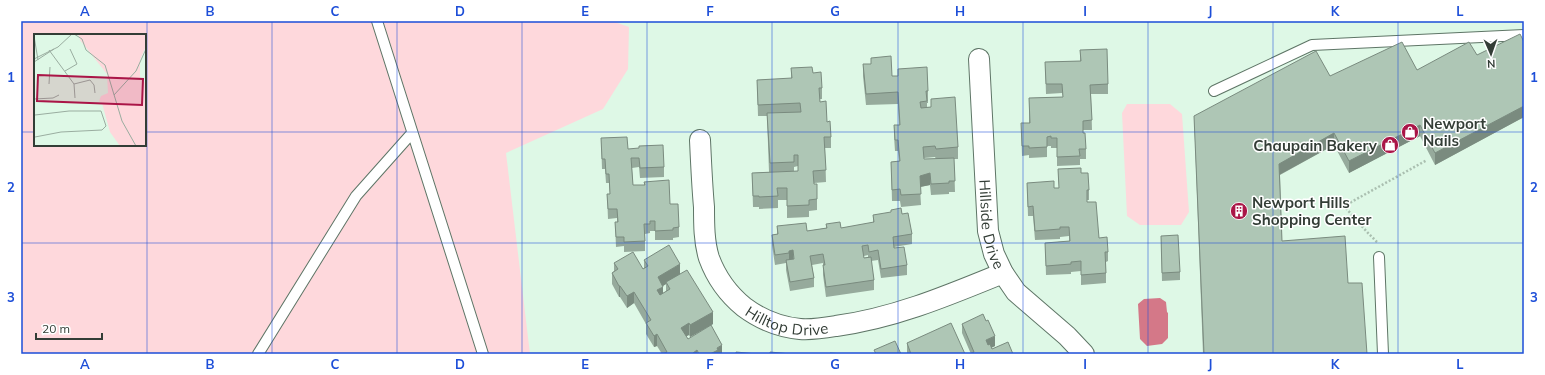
<svg xmlns="http://www.w3.org/2000/svg" width="1545" height="375" viewBox="0 0 1545 375" font-family="Mulish,sans-serif">
	<style>
		.green { fill: #fed8dc; fill-rule: evenodd }
		.water { fill: #d47888 }
		.lines { fill: none; stroke-linecap: round; stroke-linejoin: round }
		.service-casing { stroke: #5e7566; stroke-width: 12 }
		.minor-casing { stroke: #5e7566; stroke-width: 22 }
		.path { stroke: #aabfb0; stroke-width: 2.5; stroke-dasharray: 2 2; stroke-linecap: butt }
		.service { stroke: #fff; stroke-width: 10 }
		.minor { stroke: #fff; stroke-width: 20 }
		.wall { fill: #96aa9c; fill-rule: evenodd }
		.shaded-wall { fill: #7a8b7f }
		.building { fill: #aec6b5; stroke: #7a8b7f }
		.grid { fill: none; stroke: #1d4ed8; stroke-width: 1; stroke-opacity: 0.55 }
		.labels { text-anchor: middle; dominant-baseline: central; stroke-width: 3; stroke-linejoin: round; paint-order: stroke }
		.poi-label { font-size: 15px; font-weight: bold; fill: #333d36; stroke: #fff; text-anchor: start }
		.street-label { font-size: 15px; fill: #333d36; stroke: #fff }
		.inset-road { fill: none; stroke: #9aada0; stroke-width: 1 }
		.view { fill: #aa1547; fill-opacity: 0.15; stroke: #aa1547; stroke-width: 2 }
		.inset-edge { fill: none; stroke: #333d36; stroke-width: 2 }
		.neatline { fill: none; stroke: #1d4ed8; stroke-width: 1.5 }
		.grid-label { font-size: 13px; text-anchor: middle; font-weight: bold; fill: #1d4ed8 }
	</style>
	<rect width="100%" height="100%" fill="#def8e6"/>
	<path class="green" d="M21,21H612L629,27L628,69L603,109L506,153L530,354H21ZM35,35H145V145H35Z
		M1127,104H1170L1182,114L1189,212L1181,225H1140L1127,216L1122,113Z"/>
	<path class="water" d="M1160,298L1166,302L1167,312L1168,313V338L1162,344L1147,346L1140,339L1138,304L1144,299Z"/>
	<g class="lines">
		<defs>
			<path id="service" d="M377,21L483,354
				M1214,91L1312,45L1524,35
				M1379,257L1383,354
				M258,354L356,196L412,133"/>
			<g id="minor">
				<path id="s1" d="M979,59L988,231L994,254L1003,273L1016,292L1067,336L1084,354"/>
				<path id="s2" d="M700,140C701,162 702,185 704,207C704,224 704,242 709,258C716,277 728,294 744,307C760,319 779,327 800,329C812,330 824,328 836,326C895,318 949,295 1003,273"/>
			</g>
		</defs>
		<use href="#service" class="service-casing"/>
		<use href="#minor" class="minor-casing"/>
		<path class="path" d="M1377,242L1368,233L1344,206L1427,160"/>
		<use href="#service" class="service"/>
		<use href="#minor" class="minor"/>
	</g>
	<path class="wall" d="M1524,42V117L1435,165L1420,136L1349,173L1334,145L1280,175L1282,241L1348,283L1367,354H1203L1194,116L1330,76L1417,70L1477,55Z
		M1080,50L1108,84V94H1091L1092,130H1083L1086,149V159H1080V165L1057,166V148H1051V146H1047V157L1029,158V155L1022,156L1021,123H1029V98L1063,97L1062,93L1046,94L1045,62L1080,61Z
		M863,64L892,76H898V69L928,91V103H927V107H931V99L958,147V159H954L955,192H949V194L931,195L930,185L920,187L921,205L901,207L900,201H892L891,162L899,161L898,151H895L894,136V125H899L898,104L866,105L863,76ZM935,157L936,159H924V158Z
		M791,68L813,73L822,88V99H820V102L831,137V148H825L826,182L814,183L817,199V210L809,211V217L787,218V200H778V208L759,209V207H753L752,173L769,172L767,116H758L757,80L791,79ZM798,166V171H794V167Z
		M601,138L628,149L664,167V177L640,178L639,167L632,168L633,185H644V182L670,204L679,227V237L673,238V240H655V231H650V233L645,234V251L624,252V246L616,247L615,222H617V218L608,219L607,194H610L609,183H606L605,169H602Z
		M1058,169L1081,173L1089,190V200H1087V202L1099,238L1108,252V261L1106,262V283L1081,285V271L1071,272V274L1046,275L1045,243L1069,241V236L1060,237V239L1035,240L1033,216H1028L1027,183L1054,188H1059Z
		M902,214L912,234V244L894,247L907,265V275L881,278L878,260L871,261L874,280V290L826,297L823,275V263L812,265L814,278V287L790,291L786,270V263L775,265L772,245V235L777,234V226L807,231L826,228V224L841,228L873,223V215ZM868,255V257L864,258V256Z
		M1161,236L1180,272V280L1162,281Z
		M644,260L680,274L713,324L690,337L689,335L686,336L688,339L722,354H662L657,346L654,347L646,334V324L634,303L627,308L620,297H619L612,284V273L614,271V263L643,269L644,268ZM666,284V292L663,293V286Z
		M962,324L995,346L991,348L992,349L971,354L962,333Z
		M907,343L965,354H907Z"/>
	<path class="shaded-wall" d="M1524,106V117L1435,165V153Z
		M1420,125V136L1349,173V161Z
		M1334,133V145L1279,175V164Z
		M930,173V185L920,187V176Z
		M793,250V260L789,261V251Z
		M680,264V275L666,282V284L658,289V277Z
		M619,286H620V297H619Z
		M663,287V298L657,302V290Z
		M634,292V303L627,308V296Z
		M713,312V324L690,337V325Z
		M689,323V335L681,339V328Z
		M657,334V346L654,347V336Z
		M995,336V346L986,350V340Z
		M722,345V354H710L717,348Z
		M697,350V354H693V353Z"/>
	<path class="building" d="M1520,34L1524,42V106L1435,153L1420,125L1349,161L1334,133L1279,164L1282,241L1345,236L1348,283H1362L1367,354H1204L1194,116L1316,51L1330,76L1402,42L1417,70L1469,42L1477,55Z
		M1107,49L1108,84L1090,85L1092,120L1083,121V133H1085L1086,149H1079L1080,156L1057,157V138H1051V136L1047,137V147L1029,148V146H1022L1021,123H1030L1029,98L1063,97L1062,84H1046L1045,62L1081,61L1080,50Z
		M891,56L892,76H898V69L927,67L928,91H926L927,101L920,102L921,108L931,107V99L955,97L958,147L936,149L935,146L923,147L924,159L954,158L955,181H949V183L931,184L930,173L920,176L921,194L901,195L900,189L892,190L891,162L900,161L898,140H895L894,125H900L898,92L866,94L863,64H871V58Z
		M812,67L813,73L821,72L822,88H819L820,102L826,101L827,122L830,121L831,137H824L826,170L813,171L814,184H817V199L809,200V205L787,206V188H777L778,196L759,197V196H753L752,173L798,171V155H794V162L770,163L767,113L801,112L800,103L758,105L757,80L792,78L791,68Z
		M627,137L628,149L639,148V146L663,145L664,167L640,168L639,158H631L633,185H645L644,182L669,180L670,204H678L679,227L673,228V230L655,231V221H650V224H644L645,241L624,242V237H616L615,222H618L617,209H608L607,194H610L609,174H606L605,159H602L601,138Z
		M1081,168V173H1088L1089,190H1087V202H1096L1099,238L1107,237L1108,252H1105L1106,273L1081,275V261L1071,262V264L1046,266L1045,243L1070,241L1069,227H1060V229L1035,231L1033,206L1028,207L1027,183L1054,181V188H1059L1058,169Z
		M901,208L902,214L908,213L912,234L893,237L894,248L904,247L907,265L881,269L878,250L869,252L868,245L862,246L864,258L871,257L874,280L826,287L823,265H825L823,254L810,256L814,278L790,282L786,260L794,259L793,250L789,251V253L775,255L772,235L778,234L777,226L806,223L807,231L827,228L826,224L840,222L841,228L874,222L873,215L891,212V210Z
		M1178,235L1180,272L1162,273L1161,236Z
		M669,245L680,264L658,277L663,287L657,290L660,295L670,289L666,282L687,270L713,312L690,325L689,323L681,328L688,339L711,325L722,345L717,348L718,350L710,354H699L697,350L693,353L694,354H663L667,352L657,334L654,336L646,323L651,320L634,292L627,296L620,286H619L612,273L618,269L614,263L633,252L643,269L648,266L644,260Z
		M983,314L986,321L988,320L995,336L986,340L988,345L990,344L992,349L1008,342L1013,354H970L974,352L962,324Z
		M951,323L965,354H911L907,343Z
		M895,341L901,354H876L874,350Z
		M736,352L757,354H736Z
		M770,352L791,354H770Z
		M830,353L844,354H830Z"/>
	<path class="grid" d="M147,21V354M272,21V354M397,21V354M522,21V354M647,21V354M772,21V354M898,21V354M1023,21V354M1148,21V354M1273,21V354M1398,21V354M21,132H35M145,132H1524M21,243H1524"/>
	<defs>
		<symbol id="shop-disc" viewBox="-11 -11 22 22"><circle r="9.5" fill="#aa1547" stroke="#fff"/><path d="M-5-2.5h2.3a2.7 3.5 0 0 1 5.4 0H5L5.5 6h-11ZM-1.5-2.5h3a1.5 2.3 0 0 0-3 0Z" fill="#fff"/></symbol>
		<symbol id="building-disc" viewBox="-11 -11 22 22"><circle r="9.5" fill="#aa1547" stroke="#fff"/><path d="M-4-6H4V6H1V3H-1V6H-4ZM-2.5-4.3h1.7v1.8h-1.7ZM.8-4.3h1.7v1.8H.8ZM-2.5-1h1.7V.8h-1.7ZM.8-1h1.7V.8H.8Z" fill="#fff"/></symbol>
	</defs>
	<g fill-rule="evenodd">
		<use href="#shop-disc" x="1400" y="122" width="20" height="20"/>
		<use href="#shop-disc" x="1380" y="135" width="20" height="20"/>
		<use href="#building-disc" x="1229" y="201" width="20" height="20"/>
	</g>
	<g class="labels">
		<g class="poi-label">
			<text x="1423" y="123">Newport<tspan x="1423" dy="17">Nails</tspan></text>
			<text x="1377" y="145" text-anchor="end">Chaupain Bakery</text>
			<text x="1252" y="202">Newport Hills<tspan x="1252" dy="17">Shopping Center</tspan></text>
		</g>
		<g class="street-label">
			<text stroke="none"><textPath href="#s1" startOffset="166">Hillside Drive</textPath></text>
			<text stroke="none"><textPath href="#s2" startOffset="226">Hilltop Drive</textPath></text>
		</g>
	</g>
	<g transform="translate(34 34)">
		<rect width="112" height="112" fill="#def8e6"/>
		<path d="M44,0H112V12L106,26V43L112,50V112H86L76,98L68,69L65,67L67,62L74,59L73,40L46,6Z" fill="#fed8dc"/>
		<path class="inset-road" d="M40,0L48,5L52,16L71,31L88,87L102,112M0,2L4,26M15,16L40,50L41,64M0,25L24,13L38,0M0,28L20,15M31,37L43,30L36,15M15,50L16,33M40,50L56,46L60,51L61,59M80,61L102,37L112,15M0,65L19,64L25,61M0,71V107M1,103L27,98L68,96L72,92L67,77H35L1,81"/>
		<path class="view" d="M4,41L109,45L108,71L3,67Z"/>
		<rect width="112" height="112" class="inset-edge"/>
	</g>
	<rect width="1545" height="375" fill="none" stroke="#ffffff" stroke-width="44"/>
	<g transform="translate(1491 54) rotate(178)" stroke="#ffffff" stroke-width="3" paint-order="stroke">
	<path d="M0-3L7 15L0 10L-7 15Z" fill="#333d36"/>
	<text y="-6" font-size="11" font-weight="bold" text-anchor="middle" fill="#333d36">N</text>
	</g>
	<path d="M36 333v6h66v-6" fill="none" stroke="#333d36" stroke-width="2"/>
	<text x="42" y="333" font-size="12" fill="#333d36" stroke="#ffffff" stroke-width="3" paint-order="stroke">20 m</text>
	<rect x="22" y="22" width="1501" height="331" class="neatline"/>
	<g class="grid-label">
		<text x="85" y="16">A</text>
		<text x="210" y="16">B</text>
		<text x="335" y="16">C</text>
		<text x="460" y="16">D</text>
		<text x="585" y="16">E</text>
		<text x="710" y="16">F</text>
		<text x="835" y="16">G</text>
		<text x="960" y="16">H</text>
		<text x="1085" y="16">I</text>
		<text x="1210" y="16">J</text>
		<text x="1335" y="16">K</text>
		<text x="1460" y="16">L</text>
		<text x="11" y="82">1</text>
		<text x="1534" y="82">1</text>
		<text x="11" y="192">2</text>
		<text x="1534" y="192">2</text>
		<text x="11" y="302">3</text>
		<text x="1534" y="302">3</text>
		<text x="85" y="369">A</text>
		<text x="210" y="369">B</text>
		<text x="335" y="369">C</text>
		<text x="460" y="369">D</text>
		<text x="585" y="369">E</text>
		<text x="710" y="369">F</text>
		<text x="835" y="369">G</text>
		<text x="960" y="369">H</text>
		<text x="1085" y="369">I</text>
		<text x="1210" y="369">J</text>
		<text x="1335" y="369">K</text>
		<text x="1460" y="369">L</text>
	</g>
</svg>
